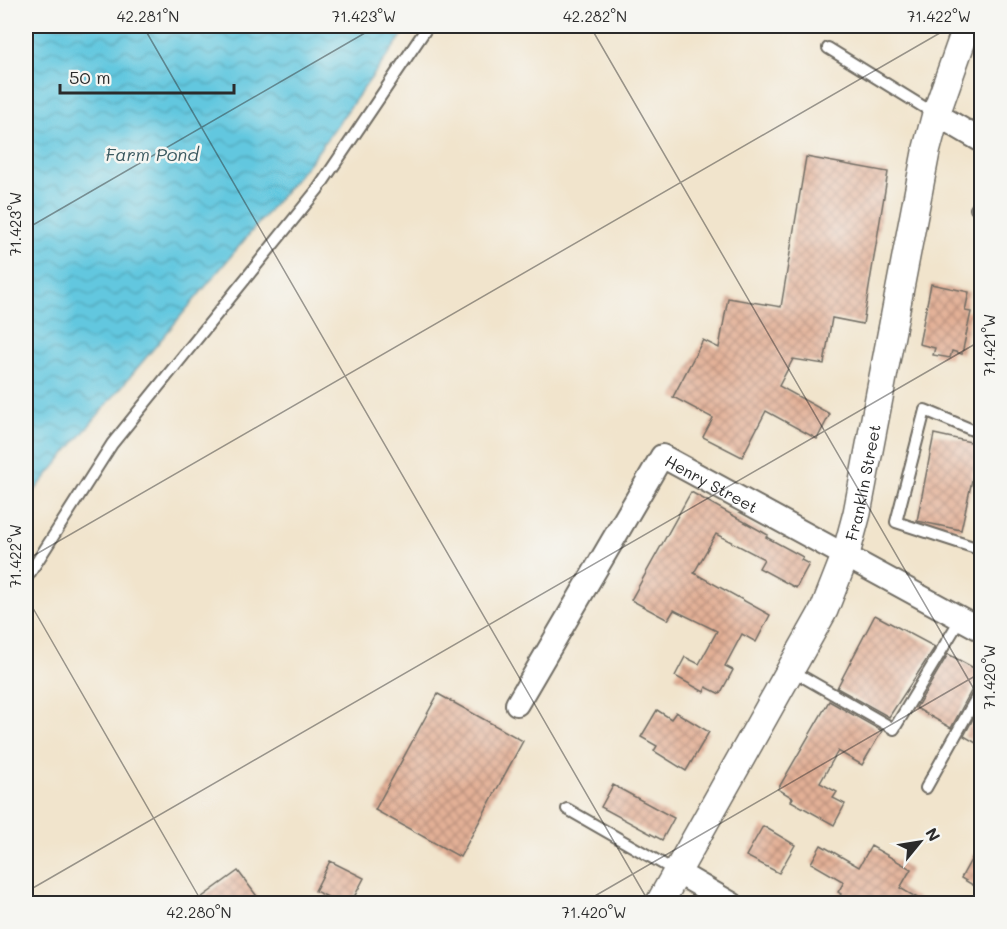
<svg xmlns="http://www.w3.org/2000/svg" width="1007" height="929" viewBox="0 0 1007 929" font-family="Mali,sans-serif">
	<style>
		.water { fill: url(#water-waves); stroke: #467985; stroke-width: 1.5 }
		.building { fill: url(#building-cross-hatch) }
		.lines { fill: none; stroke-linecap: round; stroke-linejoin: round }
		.service-casing { stroke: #706c63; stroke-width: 14 }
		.minor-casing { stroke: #706c63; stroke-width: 26 }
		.tertiary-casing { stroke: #706c63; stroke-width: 30 }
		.service { stroke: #fff; stroke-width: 10 }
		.minor { stroke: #fff; stroke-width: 22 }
		.tertiary { stroke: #fff; stroke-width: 27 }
		.ticks { fill: none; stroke: #2b2b2b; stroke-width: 1.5; stroke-opacity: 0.45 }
		.labels { text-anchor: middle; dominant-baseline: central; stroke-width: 5; stroke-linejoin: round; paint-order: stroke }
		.street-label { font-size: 16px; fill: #2b2b2b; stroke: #f6f6f2 }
		.water-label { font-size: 18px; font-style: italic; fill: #3c5a61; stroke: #f6f6f2 }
		.neatline { fill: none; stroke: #2b2b2b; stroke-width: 2 }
		.ticks-label { font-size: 15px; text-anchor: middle; fill: #2b2b2b }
	</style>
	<defs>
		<pattern id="water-waves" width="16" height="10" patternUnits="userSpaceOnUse" patternTransform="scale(1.5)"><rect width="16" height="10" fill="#62c7df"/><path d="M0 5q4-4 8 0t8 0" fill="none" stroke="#51a2b5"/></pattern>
		<pattern id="building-cross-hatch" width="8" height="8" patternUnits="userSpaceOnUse" patternTransform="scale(1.5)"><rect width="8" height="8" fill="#e3b096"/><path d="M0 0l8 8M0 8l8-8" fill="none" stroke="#b88f7b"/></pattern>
	</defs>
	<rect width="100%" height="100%" fill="#f6f6f2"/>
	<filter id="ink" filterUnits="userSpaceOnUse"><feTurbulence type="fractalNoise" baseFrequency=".0167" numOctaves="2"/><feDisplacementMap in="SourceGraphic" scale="12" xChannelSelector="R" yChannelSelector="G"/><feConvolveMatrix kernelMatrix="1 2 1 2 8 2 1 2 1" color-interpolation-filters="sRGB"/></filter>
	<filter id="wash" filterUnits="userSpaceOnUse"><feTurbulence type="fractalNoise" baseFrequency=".008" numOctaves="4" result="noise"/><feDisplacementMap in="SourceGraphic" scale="24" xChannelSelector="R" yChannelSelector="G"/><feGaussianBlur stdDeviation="1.35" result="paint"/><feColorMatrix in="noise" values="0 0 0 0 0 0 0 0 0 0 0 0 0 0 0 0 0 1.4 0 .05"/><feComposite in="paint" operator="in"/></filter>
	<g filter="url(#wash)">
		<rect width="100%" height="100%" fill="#f1e4cc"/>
		<path class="water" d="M26,26H409L313,158L26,501Z"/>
		<g id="blocks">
			<path class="building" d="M806,157L888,172L863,324L832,318L824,364L793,359L779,386L830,414L817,439L766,411L742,457L703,437L713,418L673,397L703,340L719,348L728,298L781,307Z
				M931,284L969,292L965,311L971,312L962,354L952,351L950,358L933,355L935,348L919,344Z
				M934,434L980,444L961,530L917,521Z
				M691,492L768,535L766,537L803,557L801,560L809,564L796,588L759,568L764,559L716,534L694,573L770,615L756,642L742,634L725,666L733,670L720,694L706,687L704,692L675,676L685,657L699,664L717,631L674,610L668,620L631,600Z
				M875,615L935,647L889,717L837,688Z
				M948,654L981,672V681L975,684L951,728L916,708Z
				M438,694L523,741L460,857L375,810Z
				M829,701L882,731L862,765L838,751L820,783L837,792L833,798L845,804L834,825L791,801L793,798L778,789Z
				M981,704V746L964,736Z
				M657,710L671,719L676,712L709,732L686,771L654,751L657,746L641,737Z
				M613,785L674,818L662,840L601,807Z
				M763,826L795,845L779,873L746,856Z
				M981,842V890L961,878Z
				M821,845L859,867L871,846L911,869L900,888L926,903H836L841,894L838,892L844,882L811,863Z
				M330,861L364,878L351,903H340L315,891Z
				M238,871L262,903H194Z"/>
		</g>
	</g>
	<g filter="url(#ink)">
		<use href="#blocks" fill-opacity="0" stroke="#706c63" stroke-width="1.5"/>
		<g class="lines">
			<defs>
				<path id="service" d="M828,48L935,114
					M982,202L976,209L982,213
					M982,434L925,410L896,522L982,550
					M26,579L112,444L318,189L428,26
					M791,670L894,729L961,618
					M926,788L982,688
					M567,809L677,872"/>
				<g id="minor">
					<path d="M936,114L982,141"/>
					<path id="s1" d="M517,704L662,456L982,630"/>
					<path d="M677,872L732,904"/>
				</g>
				<g id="tertiary">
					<path id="s2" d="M659,904L824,610L846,554L857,513L926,152L936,114L967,26"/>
				</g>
			</defs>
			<use href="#service" class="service-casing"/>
			<use href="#minor" class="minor-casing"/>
			<use href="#tertiary" class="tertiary-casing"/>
			<use href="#service" class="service"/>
			<use href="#minor" class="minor"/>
			<use href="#tertiary" class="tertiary"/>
		</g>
	</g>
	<path class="ticks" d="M143,26L650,904M590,26L982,703M26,229L377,26M26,560L952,26M26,596L203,904M26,892L982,340M581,904L982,672"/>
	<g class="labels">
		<g class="street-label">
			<text stroke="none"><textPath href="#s2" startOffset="471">Franklin Street</textPath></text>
			<text stroke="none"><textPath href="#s1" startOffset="344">Henry Street</textPath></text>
		</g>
		<g class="water-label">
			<text x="152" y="154">Farm Pond</text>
		</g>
	</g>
	<rect width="1007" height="929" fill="none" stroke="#f6f6f2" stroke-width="66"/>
	<g transform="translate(920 842) rotate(60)" stroke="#f6f6f2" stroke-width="4.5" paint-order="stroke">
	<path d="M0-4.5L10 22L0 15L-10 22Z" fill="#2b2b2b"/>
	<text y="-9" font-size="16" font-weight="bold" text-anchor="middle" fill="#2b2b2b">N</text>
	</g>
	<path d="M60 84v9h174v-9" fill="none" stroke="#2b2b2b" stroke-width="3"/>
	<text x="69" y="84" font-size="18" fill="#2b2b2b" stroke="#f6f6f2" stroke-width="4.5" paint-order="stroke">50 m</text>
	<rect x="33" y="33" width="941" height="863" class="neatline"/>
	<g class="ticks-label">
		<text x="148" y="22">42.281°N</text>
		<text x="364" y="22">71.423°W</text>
		<text x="595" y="22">42.282°N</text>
		<text x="939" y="22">71.422°W</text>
		<text transform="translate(16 224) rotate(-90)" y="5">71.423°W</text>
		<text transform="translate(990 345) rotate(-90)" y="5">71.421°W</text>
		<text transform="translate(16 556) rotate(-90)" y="5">71.422°W</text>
		<text transform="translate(990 677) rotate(-90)" y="5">71.420°W</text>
		<text x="199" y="918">42.280°N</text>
		<text x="594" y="918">71.420°W</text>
	</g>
</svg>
